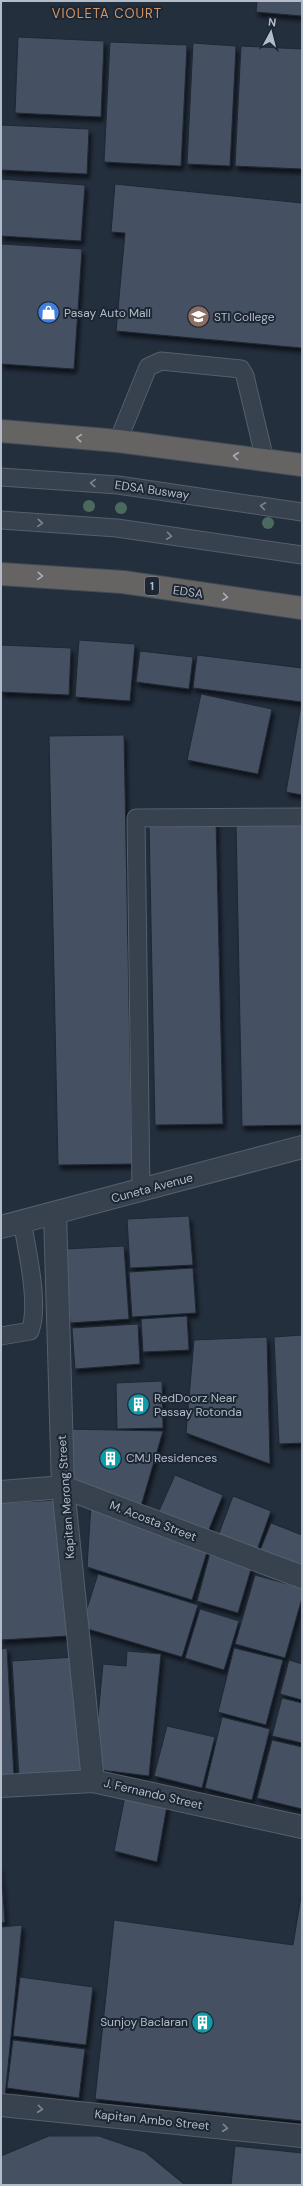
<svg xmlns="http://www.w3.org/2000/svg" width="303" height="2186" viewBox="0 0 303 2186" font-family="'DM Sans',sans-serif">
	<style>
		.building { fill: #455162; stroke: #1f2835; filter: url(#shadow) }
		.lines { fill: none; stroke-linecap: round; stroke-linejoin: round }
		.service-casing { stroke: #565f6c; stroke-width: 19 }
		.minor-casing { stroke: #565f6c; stroke-width: 24 }
		.tertiary-casing { stroke: #565f6c; stroke-width: 24 }
		.trunk-casing { stroke: #434c59; stroke-width: 24 }
		.service { stroke: #38414e; stroke-width: 17 }
		.minor { stroke: #38414e; stroke-width: 22 }
		.tertiary { stroke: #38414e; stroke-width: 22 }
		.trunk { stroke: #656462; stroke-width: 22 }
		.tree { fill: #4b6a5d }
		.oneway { stroke: #a8afba }
		.oneway2 { stroke: #7c8592 }
		.labels { text-anchor: middle; dominant-baseline: central; stroke-width: 4; stroke-linejoin: round; paint-order: stroke }
		.shield { fill: #1d2633; stroke: #878f9c; stroke-width: 1 }
		.shield-label { font-size: 11px; font-weight: bold; fill: #b4bcc9 }
		.poi-label { font-size: 12px; fill: #b4bcc9; stroke: #1d2633; text-anchor: start }
		.street-label { font-size: 12px; fill: #b4bcc9; stroke: #1d2633 }
		.neighbourhood-label { font-size: 13px; letter-spacing: 1px; fill: #d59563; stroke: #1d2633 }
	</style>
	<defs>
		<filter id="shadow"><feDropShadow dx="2.5" dy="4.5" stdDeviation="2" flood-color="#0009"/></filter>
	</defs>
	<rect width="100%" height="100%" fill="#242f3e"/>
	<path class="building" d="M257,1H302V16L256,12Z
		M18,37L104,41L101,117L15,113Z
		M110,42L187,45L181,166L104,162Z
		M193,43L236,46L230,166L187,164Z
		M241,46L302,49V169L235,166Z
		M1,125L89,129L87,174L1,170Z
		M1,179L85,185L81,241L1,236Z
		M115,184L302,203V348L116,331L125,233L111,232Z
		M1,244L82,249L74,369L1,364Z
		M79,640L135,644L130,701L75,697Z
		M1,645L71,648L69,695L1,692Z
		M140,651L193,657L189,689L136,682Z
		M197,655L302,668V702L193,688Z
		M201,694L272,709L258,774L187,760Z
		M301,705H302V795L286,792Z
		M124,735L132,1164L58,1165L49,736Z
		M216,820L223,1124L155,1125L149,821Z
		M302,821V1125L242,1126L236,823Z
		M189,1216L193,1265L130,1268L127,1219Z
		M124,1246L129,1319L70,1323L65,1249Z
		M193,1268L196,1313L132,1317L129,1272Z
		M187,1316L189,1350L143,1352L141,1319Z
		M138,1324L140,1364L75,1369L72,1328Z
		M302,1335V1443L279,1444L274,1337Z
		M267,1337L270,1464L186,1433L194,1340Z
		M162,1381L163,1428L117,1429L116,1383Z
		M63,1429L163,1431L139,1513L65,1485Z
		M175,1475L223,1495L208,1532L159,1511Z
		M233,1496L271,1511L257,1550L218,1536Z
		M58,1500L67,1636L1,1640V1503Z
		M91,1504L208,1549L192,1600L87,1567Z
		M271,1523L302,1535V1567L259,1553Z
		M210,1553L252,1566L238,1613L197,1601Z
		M98,1574L198,1605L182,1657L81,1627Z
		M255,1575L302,1588V1598L285,1658L235,1644Z
		M200,1609L239,1621L224,1670L185,1658Z
		M7,1648L14,1777L1,1778V1649Z
		M234,1648L283,1660L266,1725L218,1712Z
		M127,1651L161,1654L149,1776L93,1769L103,1664L126,1666Z
		M75,1657L82,1772L19,1776L12,1661Z
		M289,1660L302,1664V1700L280,1694Z
		M282,1698L302,1703V1743L272,1736Z
		M222,1717L270,1729L252,1800L205,1788Z
		M167,1726L215,1737L202,1788L154,1776Z
		M272,1740L302,1747V1809L257,1798Z
		M126,1791L168,1800L157,1862L114,1851Z
		M1,1867L5,1922L1,1923Z
		M302,1891V2121L95,2099L114,1920L293,1945Z
		M22,1925L5,2097L1,2096V1927Z
		M20,1977L93,1987L86,2045L13,2036Z
		M13,2040L85,2049L79,2098L7,2088Z
		M49,2136H99L145,2152L185,2185H1V2156Z
		M235,2146L302,2153V2185H231Z"/>
	<g class="lines">
		<defs>
			<path id="service" d="M118,441L148,367L161,361L241,369L245,376L265,460
				M1,477L118,485L302,512
				M1,520L117,528L302,555
				M141,1191L136,818L302,817
				M1,1336L30,1331C40,1305 27,1250 22,1221"/>
			<path id="minor" d="M55,1213L63,1487L93,1781
				M1,1492L63,1487L302,1577
				M1,1786L93,1781L302,1827
				M1,2105L302,2136"/>
			<path id="tertiary" d="M1,1227L302,1147"/>
			<path id="trunk" d="M1,431L118,441L302,465
				M1,574L123,582L302,608"/>
		</defs>
		<use href="#service" class="service-casing"/>
		<use href="#minor" class="minor-casing"/>
		<use href="#tertiary" class="tertiary-casing"/>
		<use href="#trunk" class="trunk-casing"/>
		<use href="#service" class="service"/>
		<use href="#minor" class="minor"/>
		<use href="#tertiary" class="tertiary"/>
		<use href="#trunk" class="trunk"/>
	</g>
	<g class="tree">
		<circle cx="89" cy="506" r="6"/>
		<circle cx="121" cy="508" r="6"/>
		<circle cx="268" cy="523" r="6"/>
	</g>
	<defs><path id="oneway-chevron" d="M-2-3.5L2.5 0L-2 3.5" fill="none" stroke-width="1.6" stroke-linecap="round" stroke-linejoin="round"/></defs>
	<g class="oneway">
		<use href="#oneway-chevron" transform="translate(79 438) rotate(-175)"/>
		<use href="#oneway-chevron" transform="translate(236 456) rotate(-173)"/>
		<use href="#oneway-chevron" transform="translate(40 576) rotate(4)"/>
		<use href="#oneway-chevron" transform="translate(225 597) rotate(8)"/>
	</g>
	<g class="oneway2">
		<use href="#oneway-chevron" transform="translate(93 483) rotate(-176)"/>
		<use href="#oneway-chevron" transform="translate(263 506) rotate(-172)"/>
		<use href="#oneway-chevron" transform="translate(40 523) rotate(4)"/>
		<use href="#oneway-chevron" transform="translate(169 536) rotate(8)"/>
		<use href="#oneway-chevron" transform="translate(40 2109) rotate(6)"/>
		<use href="#oneway-chevron" transform="translate(225 2128) rotate(6)"/>
	</g>
	<defs>
		<symbol id="shop-disc" viewBox="-11 -11 22 22"><circle r="9.5" fill="#3f7fe0" stroke="#1d2633"/><path d="M-5-2.5h2.3a2.7 3.5 0 0 1 5.4 0H5L5.5 6h-11ZM-1.5-2.5h3a1.5 2.3 0 0 0-3 0Z" fill="#fff"/></symbol>
		<symbol id="university-disc" viewBox="-11 -11 22 22"><circle r="9.5" fill="#8d6e63" stroke="#1d2633"/><path d="M0-5L7-2L0 1L-7-2ZM-4 1L0 2.5L4 1V4Q0 6-4 4Z" fill="#fff"/></symbol>
		<symbol id="building-disc" viewBox="-11 -11 22 22"><circle r="9.5" fill="#0f9aa8" stroke="#1d2633"/><path d="M-4-6H4V6H1V3H-1V6H-4ZM-2.5-4.3h1.7v1.8h-1.7ZM.8-4.3h1.7v1.8H.8ZM-2.5-1h1.7V.8h-1.7ZM.8-1h1.7V.8H.8Z" fill="#fff"/></symbol>
	</defs>
	<g fill-rule="evenodd">
		<use href="#shop-disc" x="36" y="300" width="25" height="25"/>
		<use href="#university-disc" x="186" y="304" width="25" height="25"/>
		<use href="#building-disc" x="126" y="1392" width="25" height="25"/>
		<use href="#building-disc" x="98" y="1446" width="25" height="25"/>
		<use href="#building-disc" x="190" y="2010" width="25" height="25"/>
	</g>
	<g class="labels">
		<rect class="shield" x="145" y="577" width="14" height="18" rx="3"/>
		<g class="shield-label">
			<text x="152" y="586">1</text>
		</g>
		<g class="poi-label">
			<text x="64" y="313">Pasay Auto Mall</text>
			<text x="214" y="317">STI College</text>
			<text x="154" y="1398">RedDoorz Near<tspan x="154" dy="14">Passay Rotonda</tspan></text>
			<text x="126" y="1458">CMJ Residences</text>
			<text x="188" y="2022" text-anchor="end">Sunjoy Baclaran</text>
		</g>
		<g class="street-label">
			<text transform="translate(152 490) rotate(8)">EDSA Busway</text>
			<text transform="translate(188 592) rotate(8)">EDSA</text>
			<text transform="translate(152 1188) rotate(-15)">Cuneta Avenue</text>
			<text transform="translate(66 1497) rotate(-94)">Kapitan Merong Street</text>
			<text transform="translate(153 1521) rotate(21)">M. Acosta Street</text>
			<text transform="translate(153 1794) rotate(13)">J. Fernando Street</text>
			<text transform="translate(152 2120) rotate(6)">Kapitan Ambo Street</text>
		</g>
		<g class="neighbourhood-label">
			<text x="107" y="13">VIOLETA COURT</text>
		</g>
	</g>
	<rect width="303" height="2186" fill="none" stroke="#b4bcc9" stroke-width="4"/>
	<g transform="translate(271 32) rotate(7)" stroke="#1d2633" stroke-width="3" paint-order="stroke">
	<path d="M0-3L7 15L0 10L-7 15Z" fill="#b4bcc9"/>
	<text y="-6" font-size="11" font-weight="bold" text-anchor="middle" fill="#b4bcc9">N</text>
	</g>
</svg>
